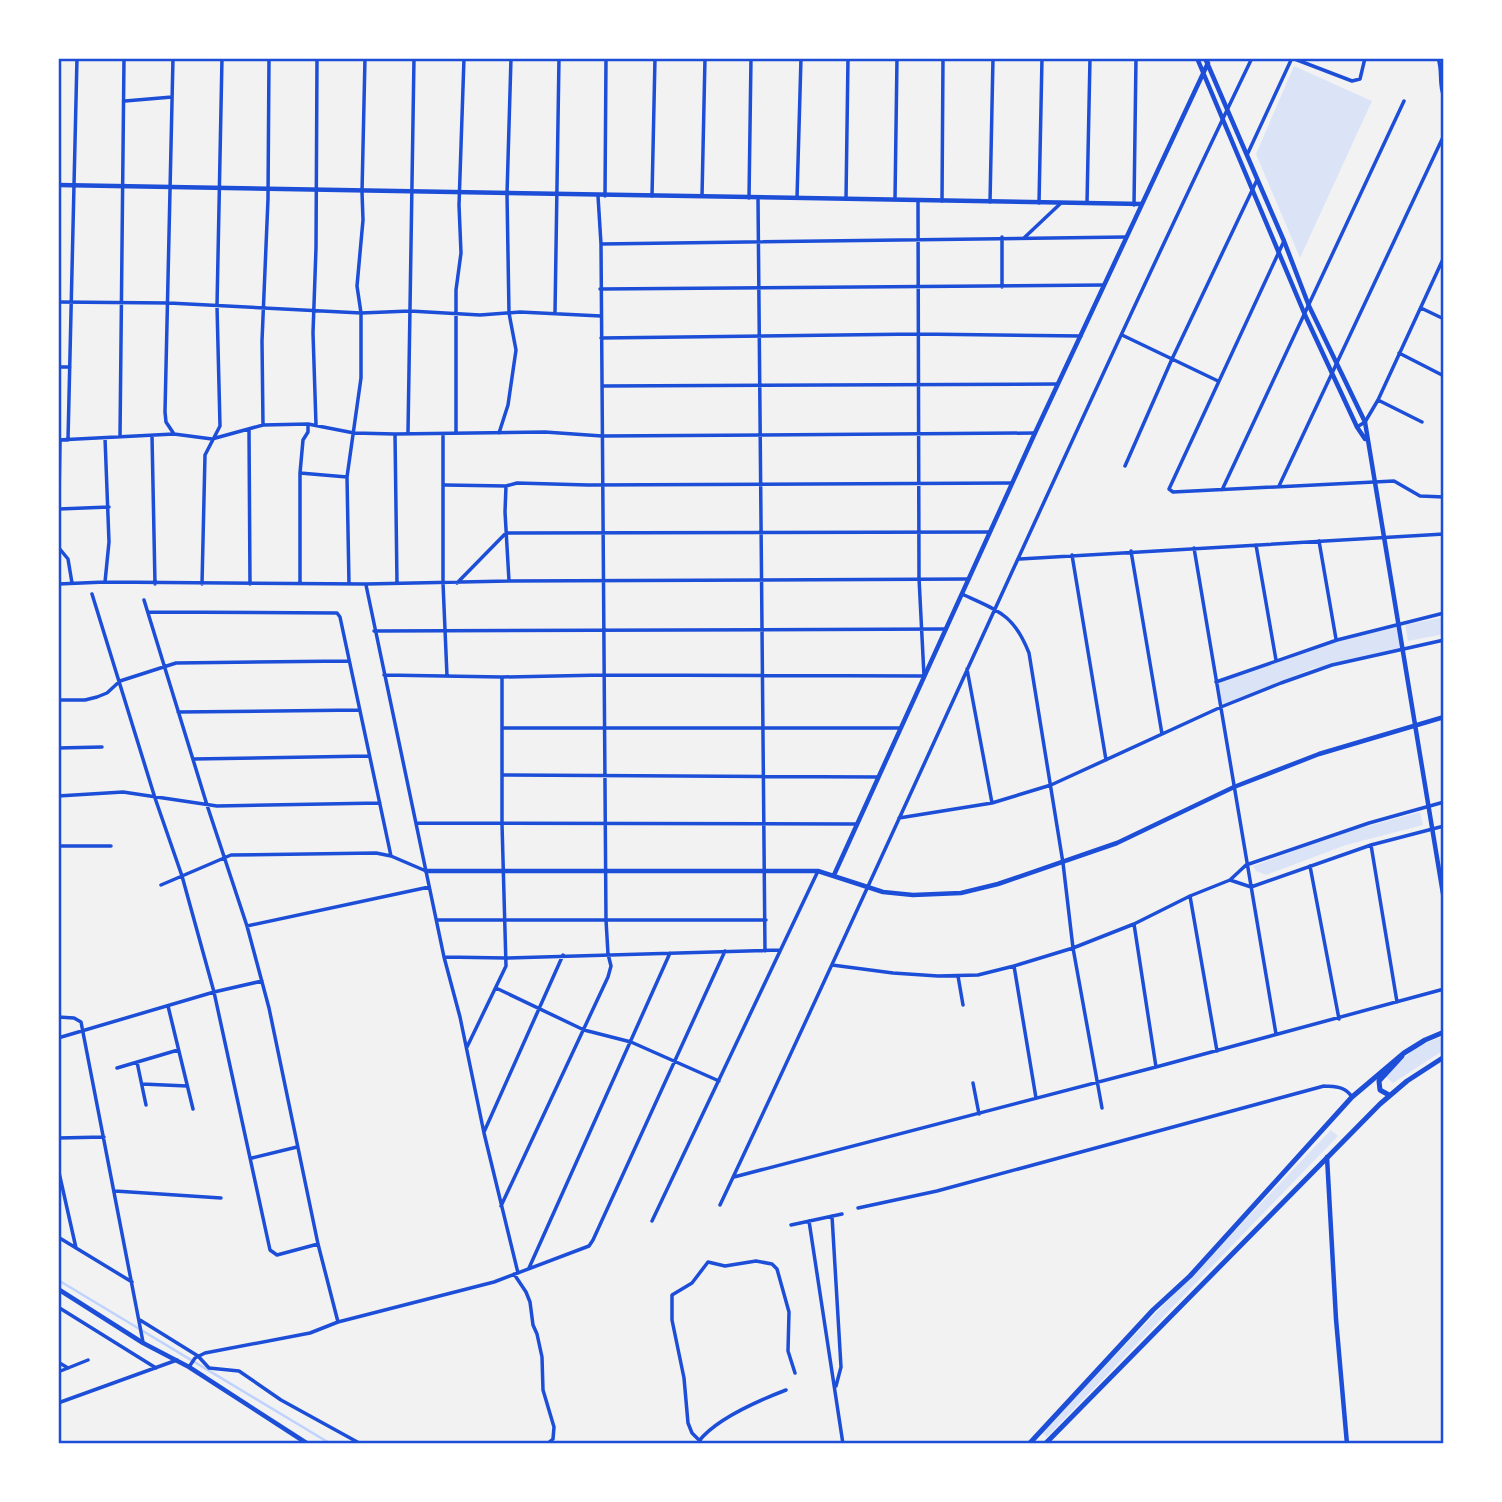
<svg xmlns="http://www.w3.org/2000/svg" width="1502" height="1502" viewBox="0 0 1502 1502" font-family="'Work Sans',sans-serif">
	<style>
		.green { fill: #dbe4f7 }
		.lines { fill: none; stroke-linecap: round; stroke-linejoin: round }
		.stream { stroke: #bfd3fe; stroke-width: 2.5 }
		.minor { stroke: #1d4ed8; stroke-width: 3.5 }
		.tertiary { stroke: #1d4ed8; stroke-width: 4.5 }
		.primary { stroke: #1d4ed8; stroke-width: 5 }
		.neatline { fill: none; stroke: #1d4ed8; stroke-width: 2.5 }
	</style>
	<rect width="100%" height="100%" fill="#f2f2f2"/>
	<path class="green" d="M1294,66L1372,101L1300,258L1256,154Z
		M1444,617V634L1408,641L1405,625Z
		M1397,623L1402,649L1311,669L1221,707L1218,681L1306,650Z
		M1420,812L1423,825L1346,845L1266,875L1256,871L1253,866L1342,833Z
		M1444,1036V1050L1393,1083L1385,1076L1416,1047Z
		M1331,1130L1338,1136L1047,1437L1042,1432Z"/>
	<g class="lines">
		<path class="stream" d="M58,1280L331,1444"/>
		<path class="minor" d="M173,58L165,412L166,422L174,434
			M1438,58C1443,72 1438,84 1444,97
			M125,101L172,97
			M1247,155L1292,58L1352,81L1360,79L1365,58
			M605,196L606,58
			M652,196L655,58
			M702,196L705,58
			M749,198L751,58
			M758,198L765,951
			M797,198L801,58
			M846,199L848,58
			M895,199L897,58
			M942,201L943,58
			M990,202L993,58
			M1039,203L1042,58
			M1087,203L1090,58
			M1134,205L1136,58
			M1002,237V287
			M1025,237L1061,203
			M1284,241L1169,489L1173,492L1394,481L1420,496L1444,497
			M601,244L1126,237
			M600,289L1104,285
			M58,302L169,303L361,313L410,311L480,315L520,312L601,316
			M1421,308L1444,319
			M555,313L559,58
			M1122,335L1218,381
			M601,338L918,334L1081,336
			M1399,353L1442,375
			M58,367H70
			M602,386L1058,384
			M1378,400L1422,422
			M263,425L262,341L268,199L269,58
			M316,425L313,333L316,248L317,58
			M1357,427L1365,422L1378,400L1444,257
			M249,430L250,584
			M408,433L414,58
			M456,433V290L461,253L459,205L464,58
			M499,433L508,405L516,350L509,313L508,254L507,194L511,58
			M395,434L397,583
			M443,434V583L447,676
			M152,436L155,584
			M120,437L124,58
			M58,440L174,434L212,439L263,425L308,424L354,433L395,434L545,432L602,436L1035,433
			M68,440L77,58
			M1125,466L1172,359L1257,180
			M300,473L347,477
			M445,485L506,486L517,483L588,485L1012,483
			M506,486L505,512L509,581
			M1279,486L1444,135
			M1222,490L1404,101
			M59,509L109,507
			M1319,541L1336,639
			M1256,545L1276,660
			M59,548L68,559L72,583
			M1194,548L1276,1034
			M1131,551L1162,734
			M1072,555L1106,760
			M58,558L60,440
			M1020,559L1444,534
			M105,582L109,542L105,438
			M457,583L506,533L990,532
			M58,584L105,582L366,584L509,581L969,579
			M202,584L205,455L220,426L217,306L222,58
			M300,584V473L303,440L308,432V424
			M349,584L347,477L361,378V313L357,286L363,220L362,192L365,58
			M366,585L444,957L460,1017L484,1133L518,1273
			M92,594L155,798L182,876L214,992L270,1250L277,1255L318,1244
			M962,594C998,611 1013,613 1029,653L1063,863L1073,948L1102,1108
			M144,600L207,805L247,926L269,1008L318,1244L338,1322
			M148,612L337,613L340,617L391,856
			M374,631L946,629
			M967,669L992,803
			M384,675L502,677L603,675L924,676L919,578L918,200
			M1216,682L1337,640L1444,613
			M58,700H85L97,697L107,693L120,681L176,663L348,661
			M178,712L360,710
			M502,728H900
			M58,748L102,747
			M193,759L369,756
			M502,775L878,777
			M58,796L123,792L217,806L380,803
			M899,818L992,803L1051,785L1221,707L1281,683L1332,665L1444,640
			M417,823L857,824
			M1371,845L1397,1002
			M58,846H111
			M1310,866L1339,1019
			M1230,880L1251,887L1371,845L1444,826
			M161,885L231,855L376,853L391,856L426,871
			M1190,896L1217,1051
			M437,920H766
			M1134,924L1156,1067
			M247,926L429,887
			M444,957L506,958L780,950
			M832,965L893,973L938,976L978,975L1014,966L1073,948L1134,924L1190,896L1230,880L1246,865L1369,823L1444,802
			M1014,966L1036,1098
			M958,976L963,1005
			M496,988L584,1030L631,1042L719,1081
			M168,1006L193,1109
			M58,1017L74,1018L81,1022L143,1342
			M58,1038L214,992L262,981
			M467,1047L506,966L502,824V677
			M137,1062L146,1105
			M117,1068L178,1050
			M973,1083L979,1114
			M142,1084L187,1086
			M484,1132L563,955
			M58,1138L104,1137
			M252,1158L297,1147
			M58,1168L76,1248
			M734,1177L1156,1067L1444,989
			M115,1191L221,1198
			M720,1205C900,824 1069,438 1252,58
			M501,1206L608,977L611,966L608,954L606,920L601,244L598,196
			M858,1208L937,1191L1324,1086C1336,1087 1345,1086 1352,1097
			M832,1216L841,1367L836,1386
			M652,1221L818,871
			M809,1221L843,1444
			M791,1225L842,1214
			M58,1237L132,1282
			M529,1268L670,953
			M514,1274L526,1292L530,1302L533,1325L537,1334L542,1357L543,1390L554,1427L553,1439L547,1444
			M58,1307L156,1368
			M140,1320L198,1356L209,1368L239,1371L281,1400L361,1444
			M58,1362L68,1368
			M189,1367L195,1358L205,1353L310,1333L338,1322L494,1282L589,1246L593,1240L725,951
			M58,1372L88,1360
			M58,1403L177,1360
			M699,1441C717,1418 760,1400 786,1390
			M703,1444L692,1433L688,1423L684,1378L672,1320V1295L692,1283L708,1262L725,1266L756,1261L772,1264L777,1269L789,1312L788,1351L795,1373"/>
		<path class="tertiary" d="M1197,58L1305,315L1357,427L1365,439
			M1205,58L1284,241L1309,306L1365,422L1444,900
			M58,185L1142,204
			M426,871H818L883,892L913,895L961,893L998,884L1117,843L1234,787L1319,754L1444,717
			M834,875L1035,433L1208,63
			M1327,1157L1336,1319L1347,1444
			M58,1289L143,1343L189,1367L308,1444"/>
		<path class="primary" d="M1389,1095L1380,1090L1379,1081L1402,1056
			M1029,1444L1153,1310L1190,1276L1352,1097L1404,1053L1425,1040L1444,1032
			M1045,1444L1380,1104L1407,1081L1444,1057"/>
	</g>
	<rect width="1502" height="1502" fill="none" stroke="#ffffff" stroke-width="119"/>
	<rect x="60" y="60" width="1382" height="1382" class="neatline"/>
</svg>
